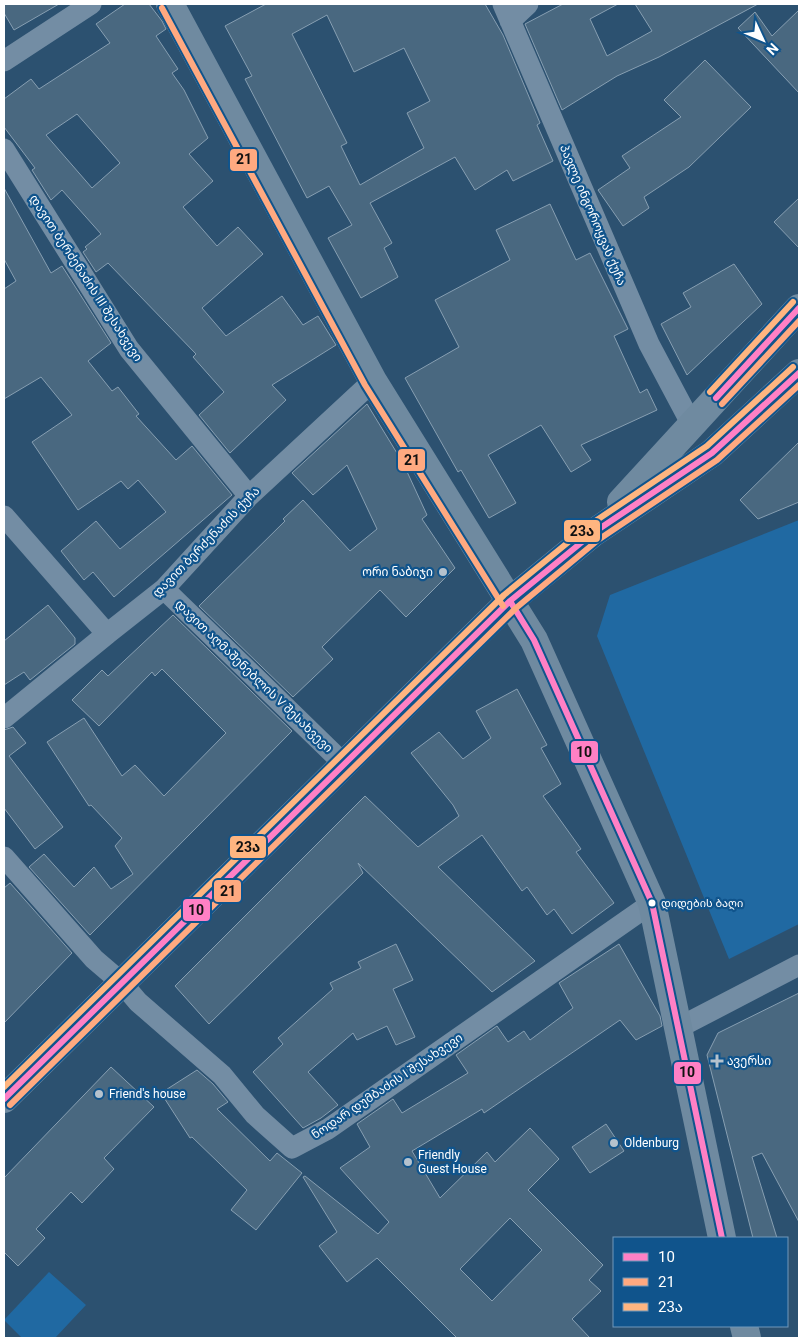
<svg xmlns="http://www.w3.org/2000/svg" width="803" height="1342" viewBox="0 0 803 1342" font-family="Roboto,'Noto Sans Georgian',sans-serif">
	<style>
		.green { fill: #2069a2 }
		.building { fill: #496880; stroke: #879fb2; fill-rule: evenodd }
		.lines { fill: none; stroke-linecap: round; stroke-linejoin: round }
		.street { stroke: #738da4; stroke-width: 21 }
		.secondary { stroke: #6f8aa0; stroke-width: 28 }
		.bus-1-casing { stroke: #10548c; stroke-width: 10 }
		.bus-2-casing { stroke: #10548c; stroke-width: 10 }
		.bus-3-casing { stroke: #10548c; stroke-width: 10 }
		.bus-1 { stroke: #ff80c5; stroke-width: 6 }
		.bus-2 { stroke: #ffa980; stroke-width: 6 }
		.bus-3 { stroke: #ffb580; stroke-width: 6 }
		.poi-dot { fill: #b5c2cd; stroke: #10548c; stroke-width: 2 }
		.bus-dot { fill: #fff; stroke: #10548c; stroke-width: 2 }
		.labels { text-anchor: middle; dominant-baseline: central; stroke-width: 4.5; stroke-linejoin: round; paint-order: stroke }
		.bus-label { font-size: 11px; fill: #fff; stroke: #10548c; text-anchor: start }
		.street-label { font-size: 12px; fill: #fff; stroke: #10548c }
		.poi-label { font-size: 12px; fill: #fff; stroke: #10548c; text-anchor: start }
		.line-badge { stroke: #10548c; stroke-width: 2 }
		.pale-badge-label { font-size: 14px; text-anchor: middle; font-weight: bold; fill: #111 }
	</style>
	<rect width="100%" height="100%" fill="#2c5170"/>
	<path class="green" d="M799,520V924L729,959L597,636L610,595Z
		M49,1272L86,1305L55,1338H22L4,1320Z"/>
	<path class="building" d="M4,4H59L14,30L4,13Z
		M125,4H149L162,21L166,29L156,36L178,69L172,73L184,90L208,138L189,154L213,181L183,207L217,246L238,227L263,254L202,308L226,336L282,296L303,325L318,316L336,345L272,385L286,400L230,453L199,415L224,392L193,357L196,354L108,263L96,272L83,252L87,249L85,247L101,234L62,190L51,200L32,170L35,168L4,127V99L31,79L39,89L110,43L96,24ZM77,114L120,163L92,188L46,135Z
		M266,4H485L503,35L540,123L537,125L553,161L513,181L507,170L475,190L455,157L370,203L392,243L384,248L398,277L361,298L328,238L352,225L329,186L307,198L245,79L252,76L225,26ZM327,15L354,72L404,48L430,101L407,113L424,148L360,185L341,146L347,143L292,34Z
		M563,4H618L590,19L607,56L652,31L635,4H758L659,57L617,76L562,110L525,24Z
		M799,10V93L738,28L755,12L772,36Z
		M705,60L751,107L689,167L644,197L649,208L623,226L598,190L630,168L622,156L681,117L664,100Z
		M4,188L51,273L62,266L111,343L88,361L112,391L118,387L139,414L136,416L176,460L192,446L232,495L114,597L93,572L84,580L61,551L96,521L120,549L166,512L138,480L128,489L121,481L78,510L32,442L72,415L41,377L4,399V289L16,281L4,259Z
		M799,198V248L774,222Z
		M550,204L576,260L590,253L628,329L614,336L640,393L647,389L657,410L581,445L591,460L571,472L541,425L488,455L516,503L489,518L461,470L458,472L405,378L459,347L435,300L510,260L496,230Z
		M734,264L762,304L687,375L661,324L691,307L683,293Z
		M367,404L403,463L427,515L422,519L455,568L406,617L380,590L322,647L333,659L293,697L199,606L285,521L283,519L303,500L350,551L377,529L347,465L313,495L292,473Z
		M799,442V502L758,519L740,500Z
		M48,605L75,638V644L30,680L24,672L4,685V641Z
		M173,615L292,731L90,935L29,867L44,854L74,887L94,867L111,889L133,874L115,846L122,838L91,805L89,806L47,742L84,718L122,776L135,765L164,796L226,733L162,669L155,676L152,672L99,726L72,700L102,670L108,676Z
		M517,689L547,745L541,748L561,784L543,796L581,849L576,852L614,903L572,934L554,909L547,915L527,887L522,891L482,835L438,867L535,961L492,992L358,863L363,873L209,1024L175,986L365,796L418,847L459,816L453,805L411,753L439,732L463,759L491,738L476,711Z
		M13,727L26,743L9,756L63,827L35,849L4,808V730Z
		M10,883L72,953L4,1023V888Z
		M396,944L413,980L393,989L415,1037L396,1045L387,1026L357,1040L353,1033L308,1072L338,1105L321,1118L303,1128L253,1072L283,1044L278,1038L333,989L330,983L361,968L358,962Z
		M619,944L660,1016L662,1026L636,1040L620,1020L484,1113L482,1109L412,1151L440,1198L487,1152L495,1162L530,1128L559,1159L528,1190L603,1265L589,1280L601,1291L572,1319L590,1338H457L377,1258L347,1282L319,1246L337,1232L303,1177L305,1176L378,1234L389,1222L340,1168L370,1147L357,1124L393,1099L402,1113L468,1073L456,1055L497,1026L508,1042L524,1031L530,1040L573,1008L559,983ZM510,1218L542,1250L492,1301L460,1269Z
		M799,993V1222L762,1153L752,1157L777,1238H753L707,1055L718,1033Z
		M111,1067L154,1107L104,1158L114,1169L82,1203L71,1192L36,1229L45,1238L18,1266L4,1252V1178Z
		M197,1070L213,1084L228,1102L217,1109L270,1161L277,1153L302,1173L256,1230L231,1210L247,1190L192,1137L190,1138L161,1093Z
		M606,1124L624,1151L590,1173L572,1147Z"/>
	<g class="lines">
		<path class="street" d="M503,4L649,344L691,423
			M510,21L528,4
			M4,61L91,4
			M4,149L129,349L249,496
			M4,516L107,634L164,589L249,496L373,381
			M164,589L344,764
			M4,718L107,634
			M4,857L94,959L122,983L138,1002L222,1075L255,1115L292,1148L328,1129L652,903
			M678,1028L799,965"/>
		<path class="secondary" d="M170,4L373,381L534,640L652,903L722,1238
			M621,502L799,308
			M4,1099L510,601L593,533L712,453L799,373
			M744,1326L747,1338"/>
		<defs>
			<path id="bus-1" d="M716,398L799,308
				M510,601L534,640L652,903L722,1238
				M4,1099L510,601L593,533L712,453L799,373"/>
			<path id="bus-2" d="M162,8L365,385L503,606
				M722,404L799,321
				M10,1105L516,608L598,540L717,460L799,385"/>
			<path id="bus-3" d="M710,392L793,302
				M4,1087L504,595L588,526L707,446L793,367"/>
		</defs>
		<use href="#bus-1" class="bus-1-casing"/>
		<use href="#bus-2" class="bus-2-casing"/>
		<use href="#bus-3" class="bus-3-casing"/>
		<use href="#bus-1" class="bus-1"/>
		<use href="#bus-2" class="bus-2"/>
		<use href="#bus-3" class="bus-3"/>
	</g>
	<g class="poi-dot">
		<circle cx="443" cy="572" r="5"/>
		<path d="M714.5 1053.5h5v5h5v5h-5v5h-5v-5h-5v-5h5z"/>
		<circle cx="99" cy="1094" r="5"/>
		<circle cx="614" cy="1143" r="5"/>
		<circle cx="408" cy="1162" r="5"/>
	</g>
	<circle class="bus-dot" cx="652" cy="903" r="4.5"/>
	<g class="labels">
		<g class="bus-label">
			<text x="661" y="903">დიდების ბაღი</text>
		</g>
		<g class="street-label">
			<text transform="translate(593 215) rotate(67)">პავლე ინგოროყვას ქუჩა</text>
			<text transform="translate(86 278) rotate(57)">დავით ბერძენაძის III შესახვევი</text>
			<text transform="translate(206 542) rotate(-46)">დავით ბერძენაძის ქუჩა</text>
			<text transform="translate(254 676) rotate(44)">დავით აღმაშენებლის V შესახვევი</text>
			<text transform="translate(387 1086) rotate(-34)">ნოდარ დუმბაძის I შესახვევი</text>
		</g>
		<g class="poi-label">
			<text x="433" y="572" text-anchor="end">ორი ნაბიჯი</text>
			<text x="727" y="1061">ავერსი</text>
			<text x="109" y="1094">Friend's house</text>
			<text x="624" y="1143">Oldenburg</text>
			<text x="418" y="1155">Friendly<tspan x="418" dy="14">Guest House</tspan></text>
		</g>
	</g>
	<g class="line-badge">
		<rect x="229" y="148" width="29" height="24" rx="5" fill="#ffa980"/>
		<rect x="397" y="448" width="29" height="24" rx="5" fill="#ffa980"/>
		<rect x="563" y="519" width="38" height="24" rx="5" fill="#ffb580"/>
		<rect x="570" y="740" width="29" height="24" rx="5" fill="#ff80c5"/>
		<rect x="229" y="835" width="38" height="24" rx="5" fill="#ffb580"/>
		<rect x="213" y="879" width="29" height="24" rx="5" fill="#ffa980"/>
		<rect x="182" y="898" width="29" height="24" rx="5" fill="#ff80c5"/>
		<rect x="673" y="1061" width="29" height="24" rx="5" fill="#ff80c5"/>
	</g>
	<g class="pale-badge-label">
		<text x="244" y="164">21</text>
		<text x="412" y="465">21</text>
		<text x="582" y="536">23ა</text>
		<text x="584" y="757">10</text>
		<text x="248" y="852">23ა</text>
		<text x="228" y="896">21</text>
		<text x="196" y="915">10</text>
		<text x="687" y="1077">10</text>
	</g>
	<rect width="803" height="1342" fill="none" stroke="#ffffff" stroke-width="10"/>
	<rect x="613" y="1237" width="175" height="90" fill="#10548c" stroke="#7098ba"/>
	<rect x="623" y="1253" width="25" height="8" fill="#ff80c5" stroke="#7098ba"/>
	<text x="658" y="1262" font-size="15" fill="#ffffff">10</text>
	<rect x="623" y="1278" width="25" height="8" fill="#ffa980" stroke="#7098ba"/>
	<text x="658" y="1287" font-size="15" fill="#ffffff">21</text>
	<rect x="623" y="1303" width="25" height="8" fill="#ffb580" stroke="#7098ba"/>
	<text x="658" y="1312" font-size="15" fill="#ffffff">23ა</text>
	<g transform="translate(763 40) rotate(134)" stroke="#10548c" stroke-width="4" paint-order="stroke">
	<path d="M0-4L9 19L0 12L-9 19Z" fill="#ffffff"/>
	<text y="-8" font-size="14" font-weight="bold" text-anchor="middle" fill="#ffffff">N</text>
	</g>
</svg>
